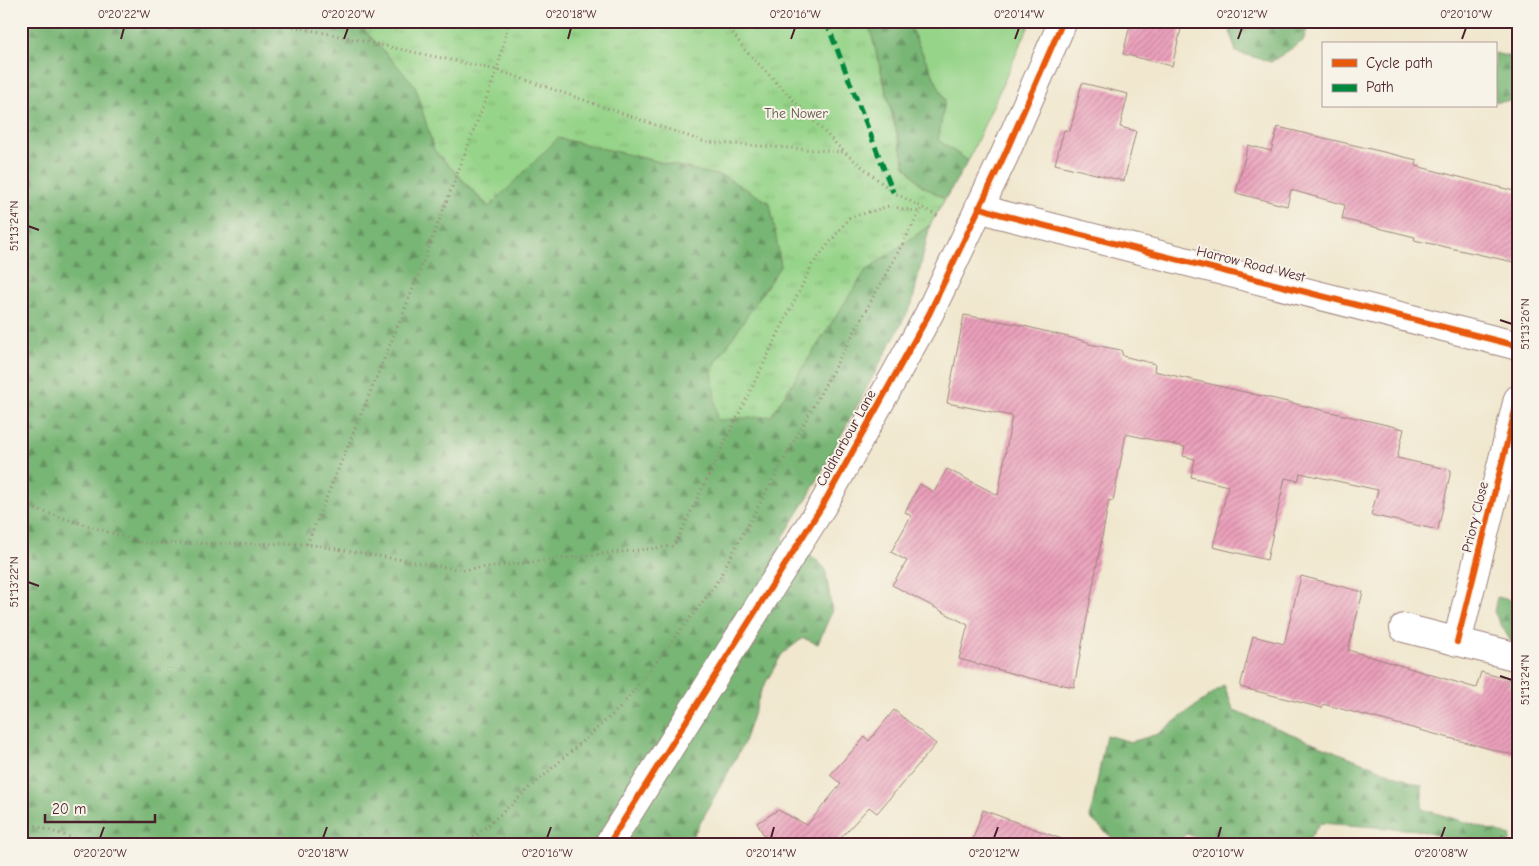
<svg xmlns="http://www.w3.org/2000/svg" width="1539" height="866" viewBox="0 0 1539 866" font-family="'Comic Neue',sans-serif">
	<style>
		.grass { fill: #96d489; stroke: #707a5a }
		.forest { fill: url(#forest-firs); stroke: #616a50 }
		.park { fill: url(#park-tufts); stroke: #707a5a }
		.building { fill: url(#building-hatch) }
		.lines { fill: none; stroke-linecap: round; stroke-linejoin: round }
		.minor-casing { stroke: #9d837c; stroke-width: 30 }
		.tertiary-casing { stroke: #9d837c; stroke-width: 30 }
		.path { stroke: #9d837c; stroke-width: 3; stroke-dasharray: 1 4; stroke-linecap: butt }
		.minor { stroke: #fff; stroke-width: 28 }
		.tertiary { stroke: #fff; stroke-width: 28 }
		.quiet { stroke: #00873e; stroke-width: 5; stroke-dasharray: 10 5; stroke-linecap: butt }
		.cycleway-casing { stroke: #f7f3e8; stroke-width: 9 }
		.cycleway { stroke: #e8590c; stroke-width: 6 }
		.ticks { fill: none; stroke: #4a1f2b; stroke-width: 2 }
		.labels { text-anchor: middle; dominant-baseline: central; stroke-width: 4; stroke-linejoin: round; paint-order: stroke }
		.park-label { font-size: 14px; fill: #615547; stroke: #f7f3e8 }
		.street-label { font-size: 14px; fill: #4a1f2b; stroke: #f7f3e8 }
		.neatline { fill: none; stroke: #4a1f2b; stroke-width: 2 }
		.ticks-label { font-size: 12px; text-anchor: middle; fill: #4a1f2b }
	</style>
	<defs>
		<pattern id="forest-firs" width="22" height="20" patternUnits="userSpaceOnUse" patternTransform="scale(1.25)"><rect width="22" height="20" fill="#78b675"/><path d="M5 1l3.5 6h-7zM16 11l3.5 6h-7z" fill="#649360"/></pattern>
		<pattern id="park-tufts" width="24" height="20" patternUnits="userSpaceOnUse" patternTransform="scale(1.25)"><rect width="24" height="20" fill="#96d489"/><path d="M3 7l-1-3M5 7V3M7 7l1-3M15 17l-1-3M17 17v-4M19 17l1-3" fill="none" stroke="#83b676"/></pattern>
		<pattern id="building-hatch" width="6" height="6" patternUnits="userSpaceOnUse" patternTransform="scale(1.25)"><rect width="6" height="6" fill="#eba0bb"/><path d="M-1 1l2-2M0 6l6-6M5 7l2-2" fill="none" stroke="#c08298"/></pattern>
	</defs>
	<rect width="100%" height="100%" fill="#f7f3e8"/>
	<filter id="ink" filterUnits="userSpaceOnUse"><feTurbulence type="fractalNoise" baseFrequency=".02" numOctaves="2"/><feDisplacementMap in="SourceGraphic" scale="10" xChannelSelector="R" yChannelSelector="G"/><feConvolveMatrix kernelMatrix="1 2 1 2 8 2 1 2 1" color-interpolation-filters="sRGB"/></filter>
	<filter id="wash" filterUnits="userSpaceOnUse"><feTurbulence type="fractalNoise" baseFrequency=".0096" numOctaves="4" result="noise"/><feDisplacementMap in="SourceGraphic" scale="20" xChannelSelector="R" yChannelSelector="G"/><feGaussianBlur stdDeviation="1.12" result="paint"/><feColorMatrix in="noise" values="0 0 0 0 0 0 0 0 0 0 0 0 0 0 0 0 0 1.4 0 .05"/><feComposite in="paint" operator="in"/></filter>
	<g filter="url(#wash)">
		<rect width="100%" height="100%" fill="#f0e7ce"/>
		<path class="grass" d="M907,21H1031L968,161L938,140L945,100Z"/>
		<path class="forest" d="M21,21H356L415,85L434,150L488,207L558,138L725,177L770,203L781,265L712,369L771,416L866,270L930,225L912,304L809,495L782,539L813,557L825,568L832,611L818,644L803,638L782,654L761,691L743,745L688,845H21Z
			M868,21H907L945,100L938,140L968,161L945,199L921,185L906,166Z
			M1227,21H1310L1303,41L1271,62L1236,52Z
			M1495,53L1518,59V101L1495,102Z
			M1497,597L1518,602V644L1511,642L1494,612Z
			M1224,685L1234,711L1422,786V809L1511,836L1509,845H1472L1417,830L1320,823L1305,845H1219L1186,834L1179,845H1120L1090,818L1106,735L1131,742L1158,734Z"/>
		<path class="park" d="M356,21H868L905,166L921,185L945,199L930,225L866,270L771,416L717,420L712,369L781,265L770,203L725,177L558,138L489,207L434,150L415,85Z"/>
		<g id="blocks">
			<path class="building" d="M1131,21H1183L1172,66L1123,54Z
				M1082,83L1128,94L1120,127L1136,131L1124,181L1055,164L1064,130L1070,131Z
				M1278,127L1417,160L1416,166L1518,192V263L1414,240L1415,237L1342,219L1345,205L1291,190L1287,206L1236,193L1248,145L1271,151Z
				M964,315L1016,324L1088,342L1089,344L1121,350L1123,356L1155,364L1154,371L1404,429L1397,458L1451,470L1438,530L1371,515L1378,490L1300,473L1298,481L1285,478L1267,560L1213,547L1228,486L1191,477L1195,459L1183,456L1185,447L1126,434L1113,501L1109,500L1074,687L1029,678L959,659L968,625L892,585L907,561L891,552L911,516L905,512L920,484L934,492L947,469L998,495L1012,416L947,403Z
				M1301,576L1363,592L1348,650L1476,688L1481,672L1510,680L1508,687L1518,689V739L1513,755L1323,704L1322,708L1240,687L1253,636L1284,644Z
				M894,710L936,744L877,813L869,807L838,841L846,845H769L757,823L778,810L807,825L841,784L830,775L865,737L869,741Z
				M983,810L1067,841V845H971Z"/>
		</g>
	</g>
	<g filter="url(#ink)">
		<use href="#blocks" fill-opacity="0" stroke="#9d837c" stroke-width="1"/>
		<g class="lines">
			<defs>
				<path id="minor" d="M979,207L999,214L1518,346
					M1404,628L1518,657
					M1457,642L1518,399"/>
				<path id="tertiary" d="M608,845L824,503L929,314L1005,154L1063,21"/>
			</defs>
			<use href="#minor" class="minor-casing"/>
			<use href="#tertiary" class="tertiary-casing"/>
			<path class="path" d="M269,21L497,70L705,142L844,152L893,192L938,216
				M724,21L745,50L844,152
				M21,505L144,543L307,544L462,570L674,546L812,265L849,218L889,206L920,212L923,206
				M307,544L409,299L497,70L509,21
				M21,821L94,845
				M460,845L477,835L621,707L714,587L920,212"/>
			<use href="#minor" class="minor"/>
			<use href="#tertiary" class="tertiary"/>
			<path class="quiet" d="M826,21L893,192"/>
			<defs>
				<path id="cycleway" d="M979,207L999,214L1518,346
					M1457,642L1518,399
					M608,845L824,503L929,314L1005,154L1063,21"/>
			</defs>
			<use href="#cycleway" class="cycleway-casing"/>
			<use href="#cycleway" class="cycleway"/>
		</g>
	</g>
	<path class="ticks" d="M121,39L124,28M344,39L348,28M568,39L571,28M791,39L795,28M1015,39L1019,28M1238,39L1242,28M1462,39L1466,28M28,226L39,230M1500,320L1512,324M28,582L39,586M1500,676L1512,680M100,838L104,827M323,838L327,827M547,838L551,827M771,838L774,827M994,838L998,827M1218,838L1221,827M1441,838L1445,827"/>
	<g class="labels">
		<g class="park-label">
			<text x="796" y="113">The Nower</text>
		</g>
		<g class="street-label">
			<text transform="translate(1251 264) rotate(14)">Harrow Road West</text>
			<text transform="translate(846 438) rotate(-61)">Coldharbour Lane</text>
			<text transform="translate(1475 517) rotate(-76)">Priory Close</text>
		</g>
	</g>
	<rect width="1539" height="866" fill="none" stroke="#f7f3e8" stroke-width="55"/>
	<rect x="1322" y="42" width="175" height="65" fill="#f7f3e8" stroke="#b29e9c"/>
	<rect x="1332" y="59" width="25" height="8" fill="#e8590c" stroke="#b29e9c"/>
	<text x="1366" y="68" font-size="15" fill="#4a1f2b">Cycle path</text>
	<rect x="1332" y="84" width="25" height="8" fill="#00873e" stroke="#b29e9c"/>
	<text x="1366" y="92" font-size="15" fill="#4a1f2b">Path</text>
	<path d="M45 814v8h110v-8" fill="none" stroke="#4a1f2b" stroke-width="2.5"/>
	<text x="52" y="814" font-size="15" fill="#4a1f2b" stroke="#f7f3e8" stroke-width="4" paint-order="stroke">20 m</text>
	<rect x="28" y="28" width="1484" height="810" class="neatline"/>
	<g class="ticks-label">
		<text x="124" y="18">0°20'22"W</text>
		<text x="348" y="18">0°20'20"W</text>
		<text x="571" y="18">0°20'18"W</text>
		<text x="795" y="18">0°20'16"W</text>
		<text x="1019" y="18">0°20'14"W</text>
		<text x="1242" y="18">0°20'12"W</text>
		<text x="1466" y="18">0°20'10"W</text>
		<text transform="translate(14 226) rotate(-90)" y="4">51°13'24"N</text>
		<text transform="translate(1525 324) rotate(-90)" y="4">51°13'26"N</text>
		<text transform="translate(14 582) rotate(-90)" y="4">51°13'22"N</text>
		<text transform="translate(1525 680) rotate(-90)" y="4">51°13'24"N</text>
		<text x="100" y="857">0°20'20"W</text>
		<text x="323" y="857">0°20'18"W</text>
		<text x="547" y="857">0°20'16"W</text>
		<text x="771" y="857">0°20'14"W</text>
		<text x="994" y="857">0°20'12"W</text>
		<text x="1218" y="857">0°20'10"W</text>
		<text x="1441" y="857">0°20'08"W</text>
	</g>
</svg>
